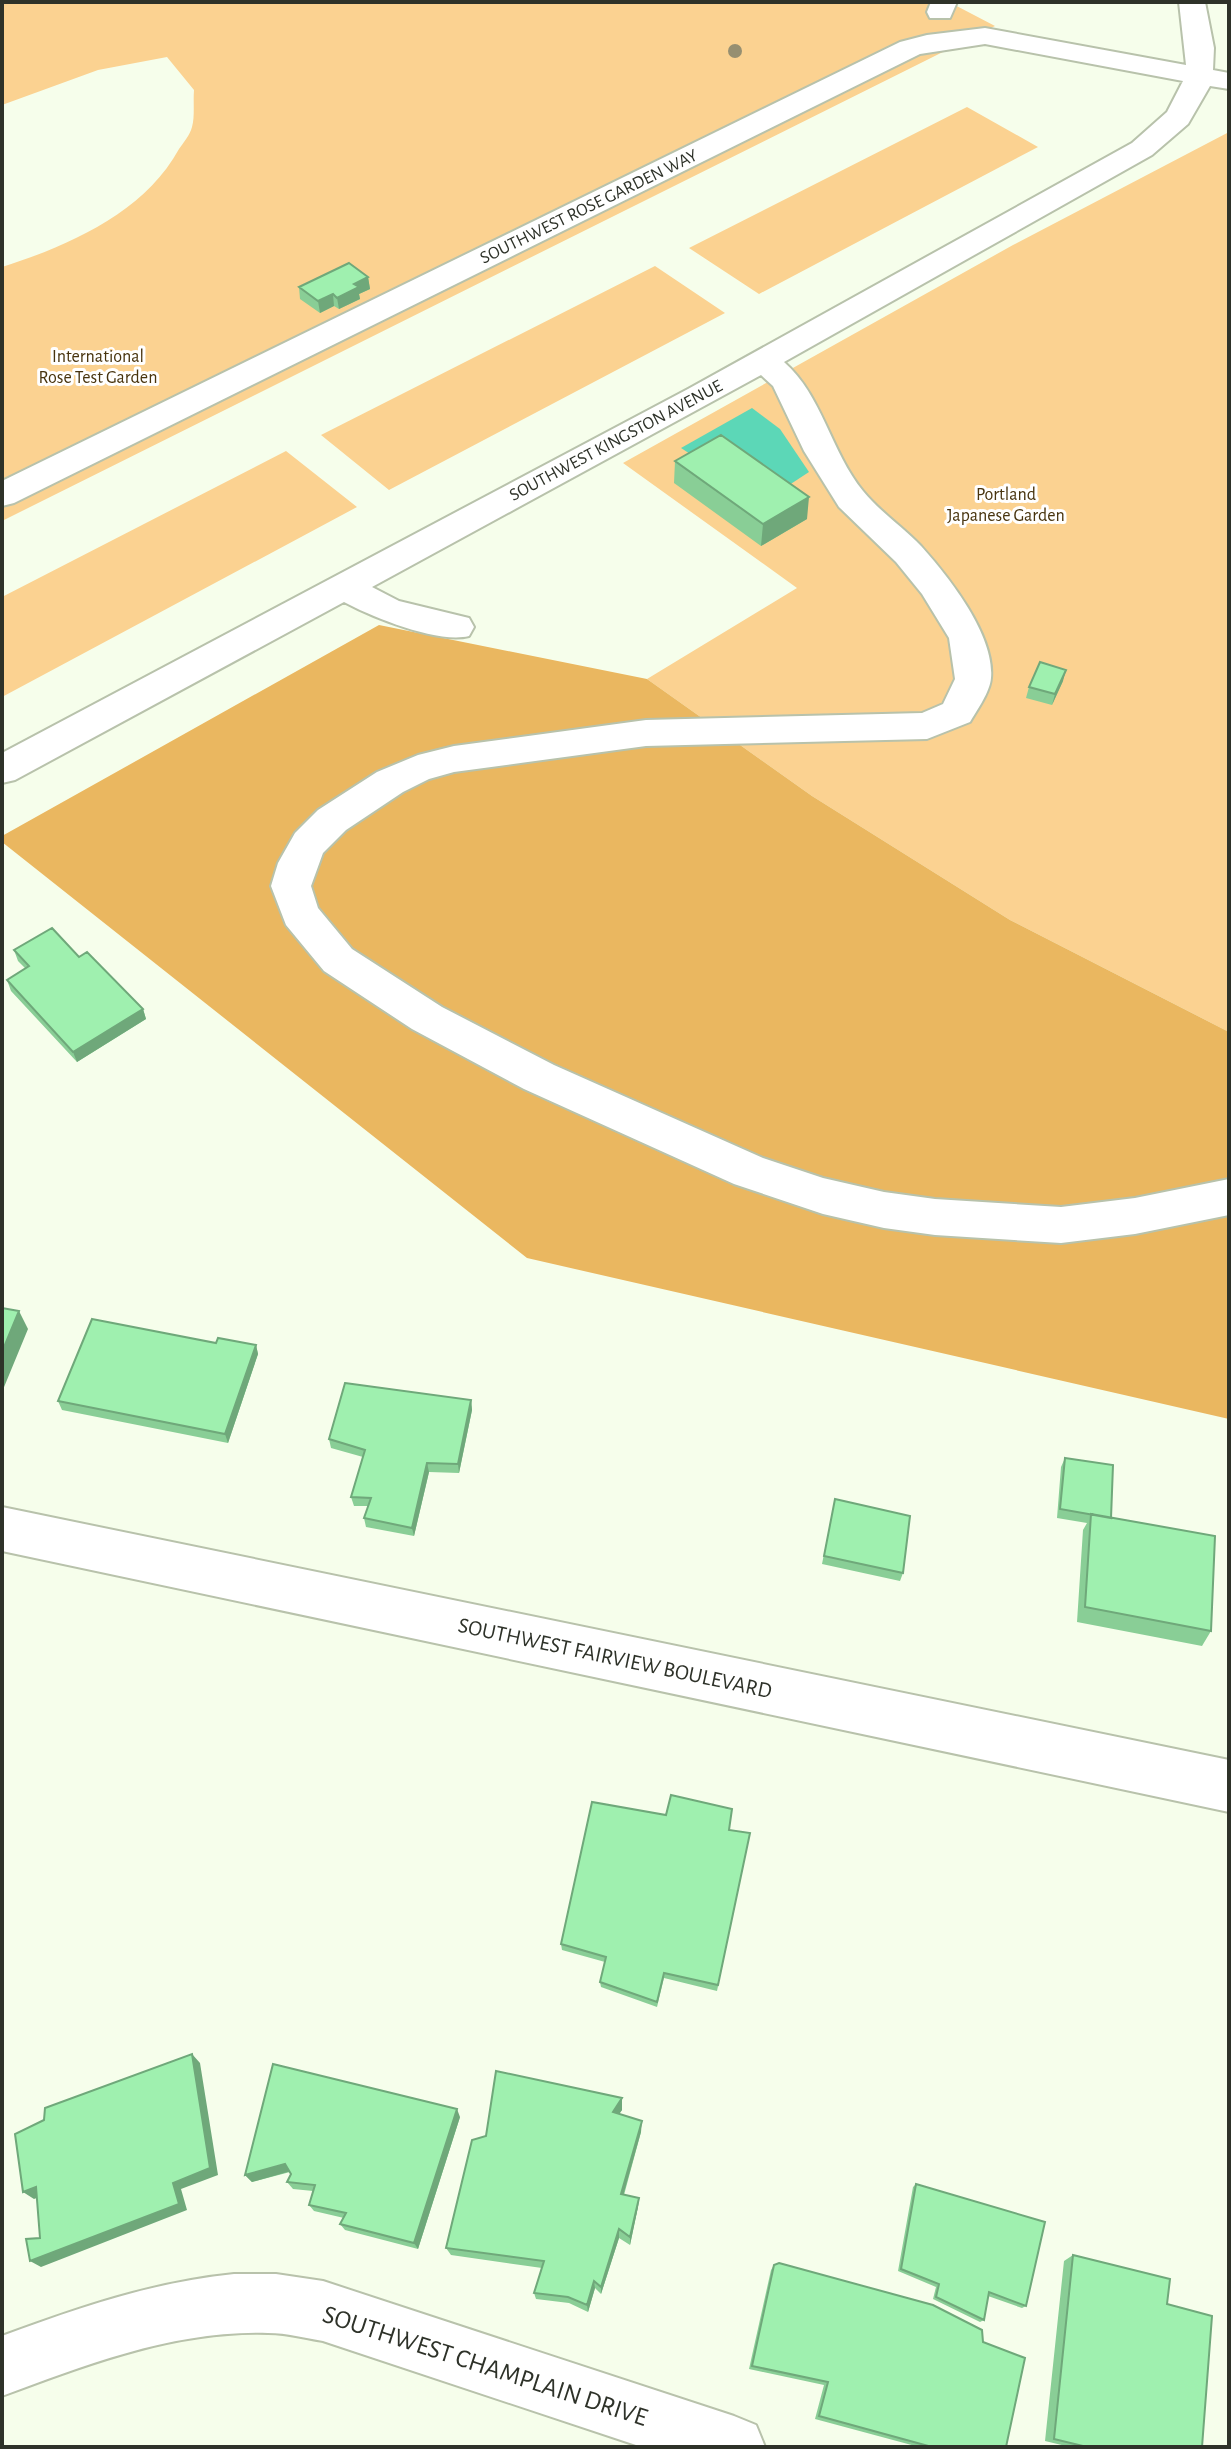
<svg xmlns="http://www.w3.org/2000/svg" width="1231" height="2449" viewBox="0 0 1231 2449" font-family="'Alegreya Sans',sans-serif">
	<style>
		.green { fill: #fbd291 }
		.forest { fill: #eab760 }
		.water { fill: #5cd7b7 }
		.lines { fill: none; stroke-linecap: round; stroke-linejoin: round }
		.minor-casing { stroke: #b8c2ab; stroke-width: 4 }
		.minor { fill: #fff; fill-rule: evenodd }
		.tree { fill: #968f71 }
		.wall { fill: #89ce96 }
		.shaded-wall { fill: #6fa87a }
		.building { fill: #9ff0af; stroke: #6fa87a; stroke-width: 2 }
		.labels { text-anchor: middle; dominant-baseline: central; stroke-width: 6; stroke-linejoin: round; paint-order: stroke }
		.far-street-label { font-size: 18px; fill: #2e3229; stroke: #fff }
		.far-park-label { font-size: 18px; fill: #48340e; stroke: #fff }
		.street-label { font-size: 22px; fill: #2e3229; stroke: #fff }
		.near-street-label { font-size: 26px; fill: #2e3229; stroke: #fff }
	</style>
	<rect width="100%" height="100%" fill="#f6feeb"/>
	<path class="green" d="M2,2H949L995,26L2,521V267C68,246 144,213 179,149C183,143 190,135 192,127C195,116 193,102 194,90L167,57L98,70L2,105Z
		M967,107L1038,147L759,294L689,248Z
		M1229,132V1032L1010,920L812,796L647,679L797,588L623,463L1013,245Z
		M655,266L725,313L389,490L321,435Z
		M286,451L357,507L2,697V597Z"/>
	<path class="forest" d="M379,625L647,679L812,796L1010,920L1229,1032V1419L527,1258L2,842V836Z"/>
	<path class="water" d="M752,408L780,429L809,472L780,491L707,465L681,448Z"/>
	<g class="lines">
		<defs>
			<path id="minor" d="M931,2H957L950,18H930L927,12Z
				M1179,2H1205L1214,48L1213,70L1229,73V89L1210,86L1188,124L1152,155L784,362C822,395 831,452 863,491C880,512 903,527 921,546C948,576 995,635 991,678C990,692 977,710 970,722L927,739L646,746L454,772L429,779L403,792L346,830L323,853L311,886L318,908L352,949L442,1007L554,1065L763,1158L823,1178L884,1192L935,1199L1061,1207L1135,1198L1229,1179V1215L1135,1234L1061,1243L935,1235L884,1228L823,1214L734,1184L524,1089L412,1029L324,971L286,925L271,886L278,863L295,833L318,810L377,772L418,755L454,746L646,720L922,713L943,704L955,679L949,638L922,594L896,562L839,507L804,451L773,386L761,375L372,587L399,601L469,618L474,627L469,636C438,644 372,617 344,602L15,780L2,783V753L688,389L1132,143L1167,112L1183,81L985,44L920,54L14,503L2,506V481L900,42L927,35L985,28L1186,65Z
				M2,1507L1229,1760V1812L2,1551Z
				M234,2274H276L323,2281L734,2416L756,2425L765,2447H642L323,2341C305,2338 287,2333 268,2333C176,2330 88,2364 2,2396V2336C78,2308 153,2282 234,2274Z"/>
		</defs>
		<use href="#minor" class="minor-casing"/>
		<use href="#minor" class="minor"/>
	</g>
	<circle class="tree" cx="735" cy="51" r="7"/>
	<path class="wall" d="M368,277L370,289L359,294L360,299L339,309L334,306L320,313L300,299L299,287Z
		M675,461L807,519L761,546L674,483Z
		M1063,681L1052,705L1026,698L1029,687Z
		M14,950L79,957L143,1009L146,1019L77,1062L11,991L7,980L25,968L18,961Z
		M216,1343L256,1345L258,1354L228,1443L62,1410L58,1401Z
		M471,1400L472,1410L459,1473L429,1472L414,1536L366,1527L364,1518L368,1506H354L351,1497L363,1457L331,1448L329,1439Z
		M1065,1458L1111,1518L1211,1631L1202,1646L1077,1622L1083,1530L1087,1523L1057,1518L1061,1467Z
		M835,1499L903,1573L900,1581L822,1564Z
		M729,1830L750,1833L717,1991L664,1978L657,2007L601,1987L600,1982L605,1962L562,1950L561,1944Z
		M622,2098V2110L619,2114L641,2132L624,2195L639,2198L638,2207L630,2245L619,2238L601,2294L595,2288L588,2312L569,2303L536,2299L534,2293L542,2268L451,2255L446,2248Z
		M460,2117L418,2249L345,2230L340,2224L344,2218L314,2211L309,2205L313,2191L293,2189L287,2182L291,2174L290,2172L252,2182L245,2175Z
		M916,2184L1026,2306L1022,2308L988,2296L984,2320L980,2322L933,2299L936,2287L898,2271L913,2187Z
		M1073,2255L1202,2447H1070L1045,2441L1064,2261Z
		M774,2265L983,2342L1006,2447H919L815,2419L824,2385L749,2369L771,2270Z"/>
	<path class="shaded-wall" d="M368,277L370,289L359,294L360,299L339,309L337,298L354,284Z
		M333,294L334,306L320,313L318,301Z
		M809,497L807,519L761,546L763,524Z
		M1066,670L1063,681L1052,705L1055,694Z
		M143,1009L146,1019L77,1062L73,1052Z
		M19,1311L28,1329L2,1392V1352Z
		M256,1345L258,1354L228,1443L225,1434Z
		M471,1400L472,1410L459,1473L458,1464Z
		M427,1463L429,1472L414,1536L412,1528Z
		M192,2054L200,2063L218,2175L181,2189L187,2210L41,2267L30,2261Z
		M622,2098V2110L613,2123V2112Z
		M457,2109L460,2117L418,2249L414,2243Z
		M642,2121L641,2132L621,2203V2194Z
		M285,2164L291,2171L252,2182L245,2175Z
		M36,2187L47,2194L34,2199L23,2192Z
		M639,2198L638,2207L630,2245V2237Z
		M619,2229V2238L601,2294V2287Z
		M594,2281L595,2288L588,2312L587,2305Z"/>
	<path class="building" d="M349,263L368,277L354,284L359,287L337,298L333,294L318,301L299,287Z
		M721,435L809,497L763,524L675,461Z
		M1040,662L1066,670L1055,694L1029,687Z
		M52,928L79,957L87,952L143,1009L73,1052L7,980L29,966L14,950Z
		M2,1308L19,1311L2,1352Z
		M92,1319L216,1343L218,1338L256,1345L225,1434L58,1401Z
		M345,1383L471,1400L458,1464L427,1463L412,1528L364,1518L371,1498L351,1497L365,1450L329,1439Z
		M1065,1458L1113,1465L1111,1518L1060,1509Z
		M835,1499L910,1516L903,1573L824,1556Z
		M1091,1514L1215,1536L1211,1631L1085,1607Z
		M671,1795L732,1809L729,1830L750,1833L718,1985L664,1973L657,2002L600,1982L606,1957L561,1944L592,1802L666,1815Z
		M192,2054L210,2168L173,2183L179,2204L30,2261L26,2239L40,2238L36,2187L23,2192L15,2134L44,2120L45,2108Z
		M273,2064L457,2109L414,2243L340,2224L346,2213L309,2205L315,2185L287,2182L291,2174L285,2164L245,2175Z
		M496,2071L622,2098L613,2112L642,2121L621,2194L639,2198L630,2237L619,2229L601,2287L594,2281L587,2305L568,2297L534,2293L544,2261L446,2248L472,2140L486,2136Z
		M916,2184L1045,2222L1026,2306L989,2292L984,2320L936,2297L939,2284L901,2269Z
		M1073,2255L1170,2279L1167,2304L1212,2316L1202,2447H1087L1054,2439Z
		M779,2263L933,2305L982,2330L983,2342L1025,2358L1006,2447H932L819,2416L828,2382L752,2366L774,2265Z"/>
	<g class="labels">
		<g class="far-street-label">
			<text transform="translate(589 207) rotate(-26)">SOUTHWEST ROSE GARDEN WAY</text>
			<text transform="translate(616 441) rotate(-28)">SOUTHWEST KINGSTON AVENUE</text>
		</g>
		<g class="far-park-label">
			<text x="98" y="357">International<tspan x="98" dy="21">Rose Test Garden</tspan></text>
			<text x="1006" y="495">Portland<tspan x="1006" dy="21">Japanese Garden</tspan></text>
		</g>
		<g class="street-label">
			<text transform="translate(615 1658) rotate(12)">SOUTHWEST FAIRVIEW BOULEVARD</text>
		</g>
		<g class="near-street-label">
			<text transform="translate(485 2366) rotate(18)">SOUTHWEST CHAMPLAIN DRIVE</text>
		</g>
	</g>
	<rect width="1231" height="2449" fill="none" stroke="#2e3229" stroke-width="8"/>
</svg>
